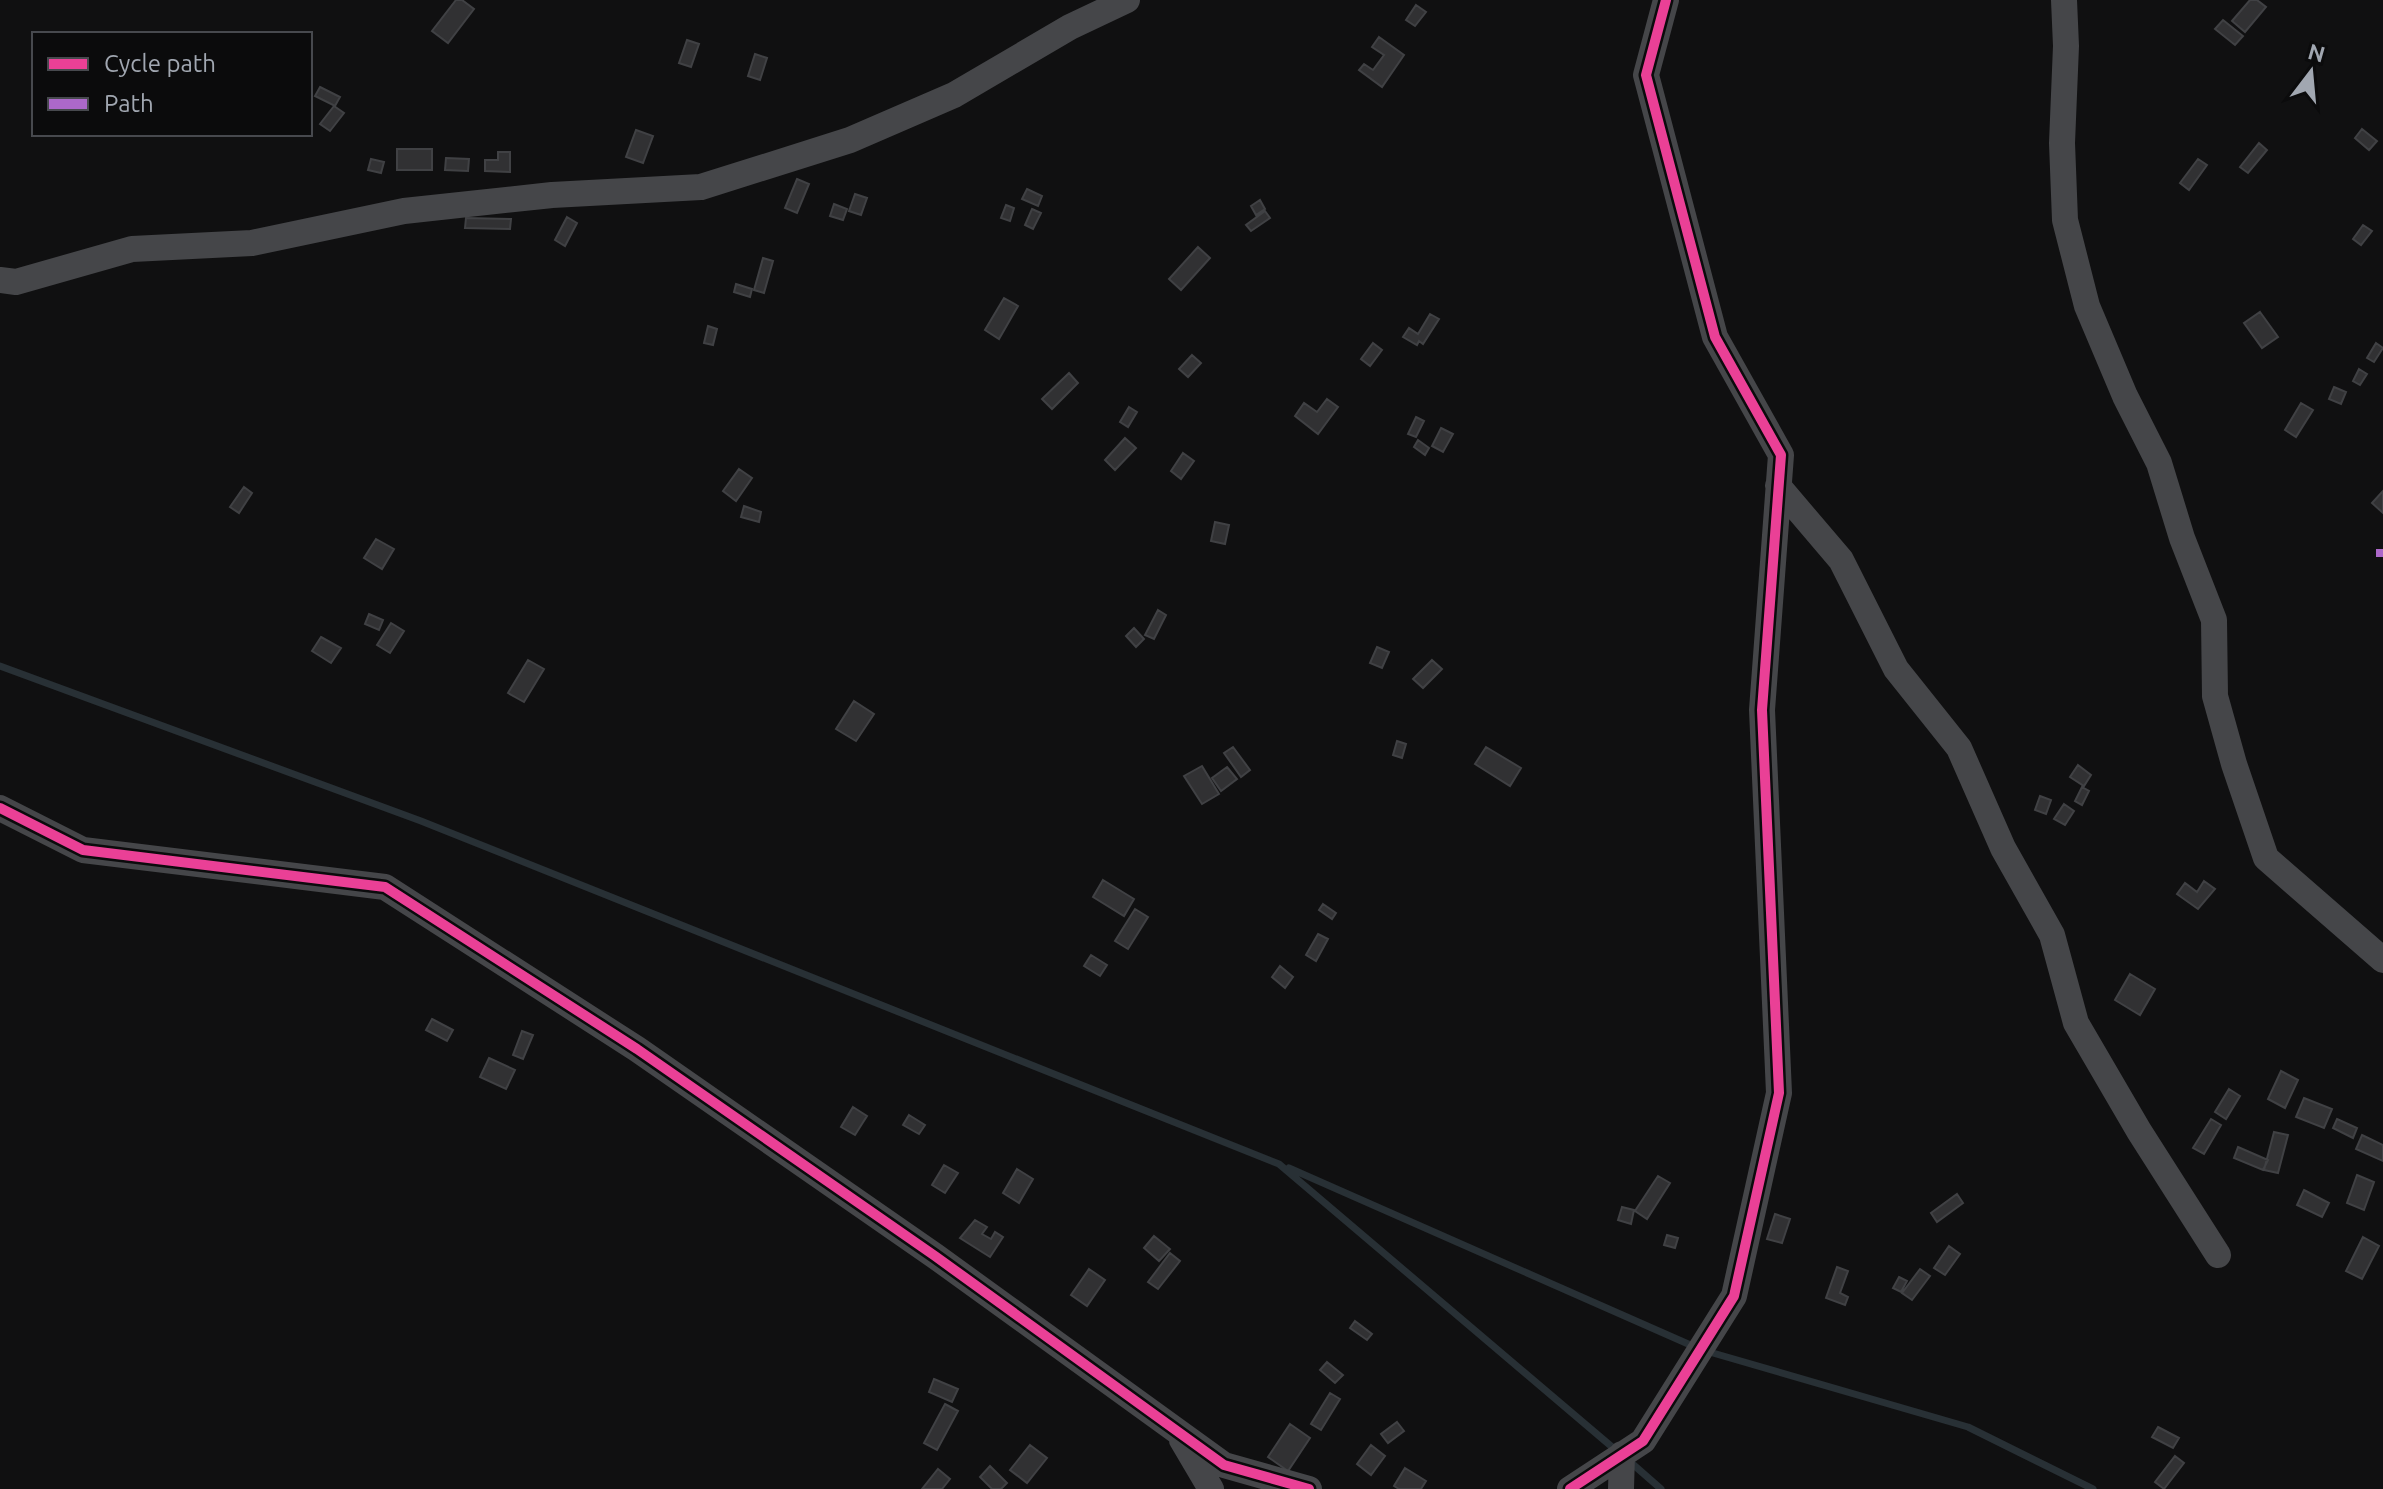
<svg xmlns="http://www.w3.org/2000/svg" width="2383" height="1489" viewBox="0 0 2383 1489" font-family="Ubuntu,sans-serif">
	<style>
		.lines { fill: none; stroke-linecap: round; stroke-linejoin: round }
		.stream { stroke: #283035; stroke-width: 7 }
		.building { fill: #313133; stroke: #404144; stroke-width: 2 }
		.minor { stroke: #454649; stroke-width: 26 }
		.quiet { stroke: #ac68c9; stroke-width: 8; stroke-dasharray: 16 8; stroke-linecap: butt }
		.cycleway-casing { stroke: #0b0b0c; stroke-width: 15 }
		.cycleway { stroke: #ea4096; stroke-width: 10 }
	</style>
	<rect width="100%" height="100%" fill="#101011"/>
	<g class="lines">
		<path class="stream" d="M0,666L421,821L1279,1164L1618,1452
			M1289,1168L1695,1347
			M1706,1351L1968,1427L2093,1489
			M1628,1460L1661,1489"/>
	</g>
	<path class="building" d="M456,0H462L474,9L448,43L432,31Z
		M2250,0H2257L2266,7L2245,32L2232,21Z
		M1416,5L1426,12L1415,26L1406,20Z
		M2223,20L2243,36L2235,45L2215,29Z
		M1379,37L1404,55L1382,87L1359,70L1364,64L1373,70L1384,55L1372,47Z
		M687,40L699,44L691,67L679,63Z
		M755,54L767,58L760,80L748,76Z
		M320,87L340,97L335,106L315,96Z
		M334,106L344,113L330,131L320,124Z
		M2362,129L2377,141L2369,150L2355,138Z
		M636,130L653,136L643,163L626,157Z
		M2259,143L2267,150L2248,173L2240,167Z
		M397,149H432V170H397Z
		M498,152H510V172L485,171V160H498Z
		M446,158L469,159L468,171L445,170Z
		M371,159L384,162L381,173L368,170Z
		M2198,159L2207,165L2189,190L2180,183Z
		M797,179L809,184L797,213L785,208Z
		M1027,189L1042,196L1038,206L1022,199Z
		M855,194L867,198L861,215L849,211Z
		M1260,200L1265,209L1256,215L1251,206Z
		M834,204L847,209L843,220L830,216Z
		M1006,205L1014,208L1010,221L1001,218Z
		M1032,209L1041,213L1033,229L1025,225Z
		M1265,211L1270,218L1251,231L1246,225Z
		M567,217L577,223L565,246L555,240Z
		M466,218L511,219L510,229L465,228Z
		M2363,225L2372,231L2361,245L2353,239Z
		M1198,247L1210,258L1181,290L1169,279Z
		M763,258L773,261L764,293L754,290Z
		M736,284L752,289L750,297L734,292Z
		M1004,298L1018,306L999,339L985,330Z
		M2260,312L2278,337L2262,348L2244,323Z
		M1430,314L1439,319L1423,344L1419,341L1417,345L1403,337L1409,328L1418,334Z
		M708,326L717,329L713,345L704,343Z
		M1373,343L1382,350L1370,366L1361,359Z
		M2376,343L2383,348L2374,362L2367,358Z
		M1192,355L1201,363L1188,377L1179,369Z
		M2359,369L2367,374L2360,385L2353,381Z
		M1069,373L1078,383L1052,409L1042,399Z
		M2334,387L2346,392L2341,404L2329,399Z
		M1327,399L1338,407L1318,434L1295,416L1304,403L1317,412Z
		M2301,403L2313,410L2296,437L2285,430Z
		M1129,407L1137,412L1128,427L1120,422Z
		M1416,417L1424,421L1416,437L1408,434Z
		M1441,428L1453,434L1443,452L1432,446Z
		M1125,438L1136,448L1115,470L1105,460Z
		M1418,440L1429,448L1425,455L1414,447Z
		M1183,453L1194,461L1181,479L1171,471Z
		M739,469L752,478L736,501L723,491Z
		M244,487L252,493L239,513L230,507Z
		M2383,491V513L2372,503Z
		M744,506L761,512L759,522L741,517Z
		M1215,522L1229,525L1225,544L1211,541Z
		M376,539L394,549L382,569L364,558Z
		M1158,610L1166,615L1154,639L1145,635Z
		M369,614L383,620L379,630L365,624Z
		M391,623L404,631L390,653L377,645Z
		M1134,628L1144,639L1136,647L1126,636Z
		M321,637L341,648L331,663L312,651Z
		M1377,647L1389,652L1382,668L1370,663Z
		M528,660L544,669L524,702L508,693Z
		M1432,660L1442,669L1423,688L1413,679Z
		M854,701L874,714L856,741L836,729Z
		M1397,741L1406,744L1402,758L1393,755Z
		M1233,747L1250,770L1241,777L1224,753Z
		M1486,747L1521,768L1510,786L1475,764Z
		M2078,765L2091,775L2084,786L2070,777Z
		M1202,766L1219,794L1202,804L1184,776Z
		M1227,767L1237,779L1221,791L1212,778Z
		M2082,787L2089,791L2082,805L2075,801Z
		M2040,796L2051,800L2046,814L2035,810Z
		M2064,804L2074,811L2065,825L2054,819Z
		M1103,880L1134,899L1124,916L1093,897Z
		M2204,881L2215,889L2198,909L2177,894L2185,883L2197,892Z
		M1323,904L1336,913L1332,919L1319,910Z
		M1135,909L1148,917L1128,949L1115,941Z
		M1318,934L1328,939L1316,961L1306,955Z
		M1091,955L1107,965L1100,976L1084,966Z
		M1280,966L1293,977L1285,988L1272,977Z
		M2130,974L2155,989L2140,1015L2115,1000Z
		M432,1019L453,1030L447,1041L426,1030Z
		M522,1031L533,1035L523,1059L513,1055Z
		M489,1058L515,1070L506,1089L480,1077Z
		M2281,1071L2298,1080L2285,1108L2268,1099Z
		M2229,1089L2240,1096L2226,1119L2215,1112Z
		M2304,1098L2332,1109L2324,1128L2296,1117Z
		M853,1107L867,1116L855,1135L841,1127Z
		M909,1115L925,1125L919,1134L903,1125Z
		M2211,1119L2221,1125L2204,1154L2193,1148Z
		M2337,1119L2357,1128L2353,1138L2333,1128Z
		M2274,1132L2288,1135L2278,1173L2264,1170Z
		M2362,1135L2383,1145V1161L2356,1149Z
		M2238,1147L2268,1160L2263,1170L2234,1158Z
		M944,1165L958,1173L945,1193L932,1185Z
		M1017,1169L1033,1179L1019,1203L1003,1193Z
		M2357,1175L2374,1182L2364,1210L2347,1203Z
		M1658,1176L1670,1183L1647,1219L1635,1211Z
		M2304,1190L2329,1203L2322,1217L2297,1205Z
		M1957,1194L1963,1203L1937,1222L1931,1213Z
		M1622,1207L1634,1210L1631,1224L1618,1220Z
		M1775,1214L1790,1219L1782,1243L1767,1239Z
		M975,1220L987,1227L982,1234L991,1239L995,1232L1003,1237L990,1257L960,1238Z
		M1667,1235L1678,1238L1675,1248L1664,1245Z
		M1154,1236L1170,1249L1159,1261L1144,1248Z
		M2363,1237L2379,1246L2362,1279L2346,1271Z
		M1949,1246L1960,1254L1945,1275L1934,1268Z
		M1170,1253L1180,1261L1158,1289L1148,1282Z
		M1837,1267L1848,1271L1840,1293L1848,1297L1845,1305L1826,1298Z
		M1089,1269L1105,1280L1087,1306L1071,1295Z
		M1920,1269L1930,1276L1912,1300L1902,1293Z
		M1899,1277L1907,1281L1901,1292L1893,1288Z
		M1355,1321L1372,1334L1367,1340L1350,1328Z
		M1327,1362L1343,1375L1335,1383L1320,1370Z
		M934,1379L958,1389L952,1402L929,1392Z
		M1330,1393L1340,1399L1321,1430L1311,1424Z
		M945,1404L958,1411L937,1450L924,1443Z
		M1397,1422L1404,1431L1388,1443L1381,1434Z
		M1290,1424L1310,1438L1288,1471L1268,1457Z
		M2158,1427L2179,1438L2173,1448L2152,1437Z
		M1030,1445L1047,1458L1027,1483L1010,1470Z
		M1371,1445L1385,1456L1371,1475L1357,1464Z
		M2175,1456L2184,1463L2164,1489L2155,1482Z
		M990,1466L1007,1483L1001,1489H992L980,1477Z
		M1405,1468L1426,1481L1421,1489H1399L1394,1486Z
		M938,1469L950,1479L942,1489H922Z"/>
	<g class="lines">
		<path class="minor" d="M2064,0L2066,46L2062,143L2065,220L2087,306L2125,396L2159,463L2182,538L2214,620L2215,696L2234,764L2266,858L2383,960
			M0,280L16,282L132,249L252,243L404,211L552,195L701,187L850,140L954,95L1070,27L1127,0
			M1778,486L1841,560L1896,669L1959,748L2003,848L2052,935L2076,1023L2139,1131L2218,1255
			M0,808L83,850L385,887L637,1049L935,1256L1224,1465L1309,1489
			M1182,1440L1211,1489
			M1570,1489L1643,1441L1734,1296L1779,1093L1762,710L1781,455L1715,337L1646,75L1666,0
			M1621,1489L1622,1454"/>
		<path class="quiet" d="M2376,553H2383"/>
		<defs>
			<path id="cycleway" d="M0,808L83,850L385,887L637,1049L935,1256L1224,1465L1309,1489
				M1570,1489L1643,1441L1734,1296L1779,1093L1762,710L1781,455L1715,337L1646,75L1666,0"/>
		</defs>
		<use href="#cycleway" class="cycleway-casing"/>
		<use href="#cycleway" class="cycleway"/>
	</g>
	<rect x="32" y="32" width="280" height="104" fill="#0b0b0c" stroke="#47494e" stroke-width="2"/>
	<rect x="48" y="58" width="40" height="12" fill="#ea4096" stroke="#47494e" stroke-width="2"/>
	<text x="104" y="72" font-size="24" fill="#a1a7b1">Cycle path</text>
	<rect x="48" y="98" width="40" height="12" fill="#ac68c9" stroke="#47494e" stroke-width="2"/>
	<text x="104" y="112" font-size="24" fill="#a1a7b1">Path</text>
	<g transform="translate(2311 72) rotate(16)" stroke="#0b0b0c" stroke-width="6" paint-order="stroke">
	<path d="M0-6L14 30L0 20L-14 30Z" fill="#a1a7b1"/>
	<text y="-12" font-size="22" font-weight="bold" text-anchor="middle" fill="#a1a7b1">N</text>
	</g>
</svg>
